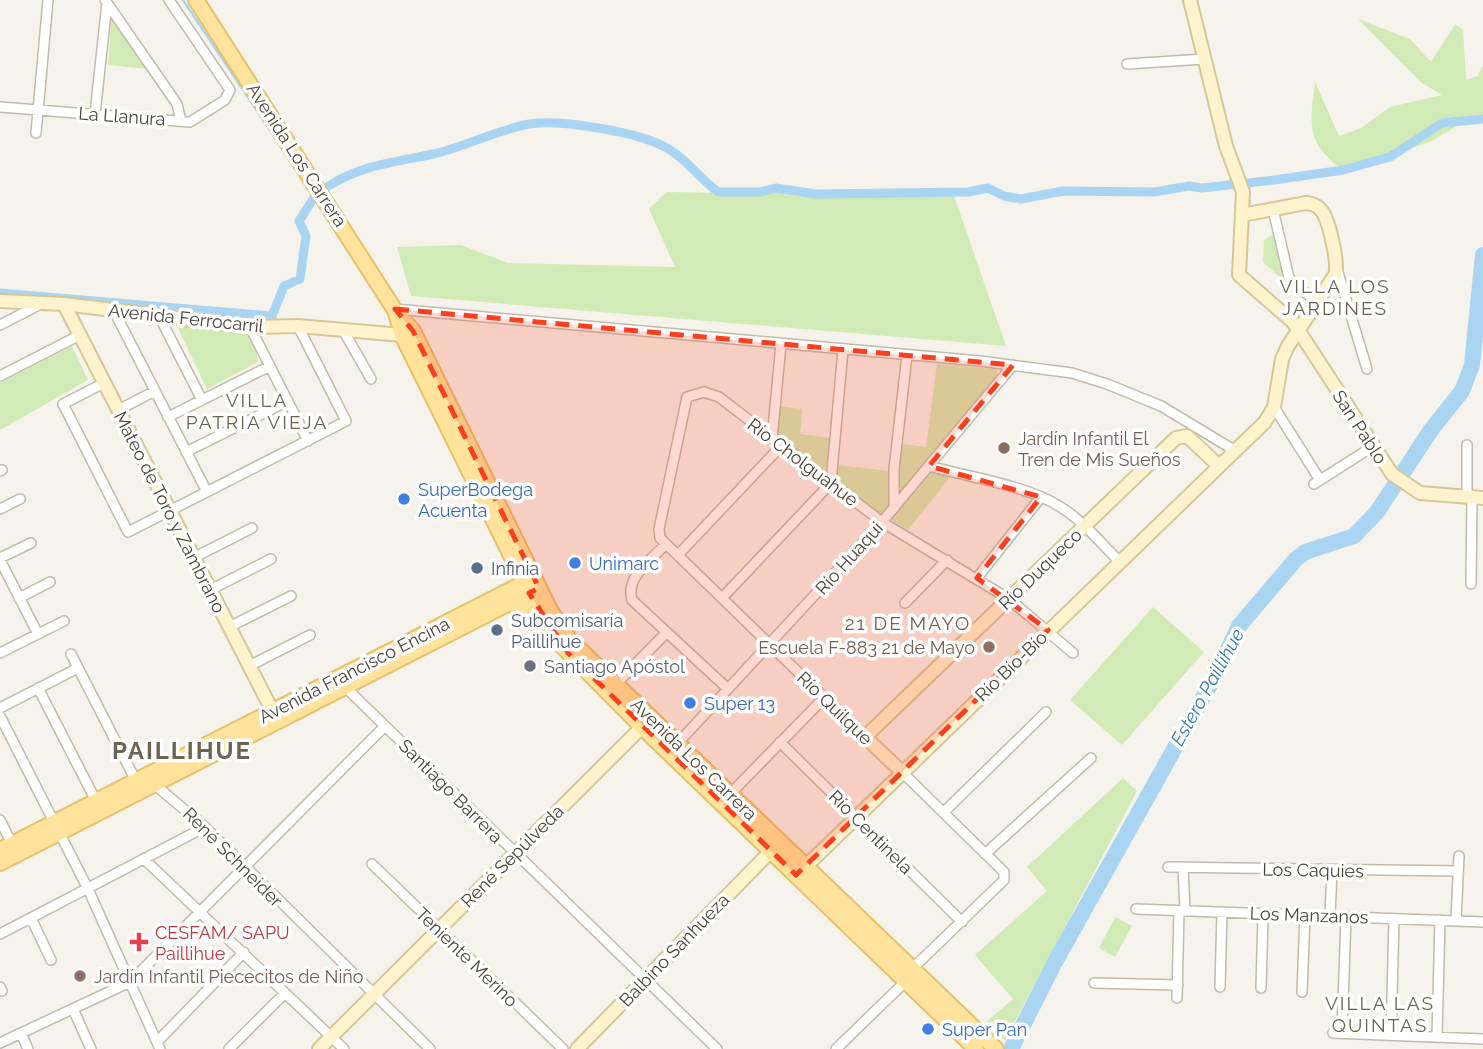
<svg xmlns="http://www.w3.org/2000/svg" width="1483" height="1049" viewBox="0 0 1483 1049" font-family="Raleway,sans-serif">
	<style>
		.green { fill: #d2eab5 }
		.lines { fill: none; stroke-linecap: round; stroke-linejoin: round }
		.stream { stroke: #a9d4f2; stroke-width: 2.5 }
		.canal { stroke: #a9d4f2; stroke-width: 9 }
		.river { stroke: #a9d4f2; stroke-width: 16 }
		.street-casing { stroke: #c2bbae; stroke-width: 12 }
		.secondary-casing { stroke: #d6c79b; stroke-width: 16 }
		.primary-casing { stroke: #e6c16a; stroke-width: 18 }
		.street { stroke: #fff; stroke-width: 9 }
		.secondary { stroke: #fff3cd; stroke-width: 12 }
		.primary { stroke: #ffe39c; stroke-width: 14 }
		.marked { fill: #fc3f1d; fill-opacity: 0.2; stroke: #fc3f1d; stroke-width: 5; stroke-dasharray: 14 9; stroke-linejoin: round }
		.education-dot { fill: #8d6e63; stroke: #fff; stroke-width: 2.5 }
		.shop-dot { fill: #3f7fe0; stroke: #fff; stroke-width: 2.5 }
		.service-dot { fill: #5c6f8a; stroke: #fff; stroke-width: 2.5 }
		.worship-dot { fill: #6b7280; stroke: #fff; stroke-width: 2.5 }
		.health-dot { fill: #e0444e; stroke: #fff; stroke-width: 2.5 }
		.labels { text-anchor: middle; dominant-baseline: central; stroke-width: 7; stroke-linejoin: round; paint-order: stroke }
		.street-label { font-size: 18px; fill: #4b4439; stroke: #fff }
		.education-label { font-size: 18px; fill: #785e54; stroke: #fff; text-anchor: start }
		.shop-label { font-size: 18px; fill: #366cbe; stroke: #fff; text-anchor: start }
		.service-label { font-size: 18px; fill: #4e5e75; stroke: #fff; text-anchor: start }
		.worship-label { font-size: 18px; fill: #5b616d; stroke: #fff; text-anchor: start }
		.health-label { font-size: 18px; fill: #be3a42; stroke: #fff; text-anchor: start }
		.neighbourhood-label { font-size: 19px; letter-spacing: 2px; fill: #6e6250; stroke: #fff }
		.water-label { font-size: 19px; font-style: italic; fill: #2e7ab2; stroke: #fff }
		.district-label { font-size: 24px; font-weight: bold; letter-spacing: 2px; fill: #6e6250; stroke: #fff }
	</style>
	<rect width="100%" height="100%" fill="#f6f3ec"/>
	<path class="green" d="M112,14L148,69L108,65Z
		M1358,19L1410,39L1431,62L1455,24L1463,30L1466,80L1477,76L1483,66V119L1465,121L1430,142L1343,170C1305,142 1310,125 1315,82L1339,136L1361,128L1390,107L1442,95L1422,83Z
		M776,188L816,194L952,190L1006,346L411,296L397,247L461,245L508,263L675,267L649,209L666,192L734,193Z
		M1276,233L1287,280L1284,281L1263,262L1264,240Z
		M175,322L253,328L258,362L207,389Z
		M72,346L88,380L0,430V383Z
		M937,364L996,369L999,379L924,469L950,477L908,530L881,514L779,437V406L802,409L800,434L830,438L829,464L897,472L901,444L926,447Z
		M1153,607L1204,652L1122,745L1070,700Z
		M1123,778L1137,791L1005,1040L986,1022L1013,999L975,955L1047,891L1027,867Z
		M1115,917L1132,926L1115,957L1099,948Z"/>
	<g class="lines">
		<path class="stream" d="M183,0L292,163"/>
		<path class="canal" d="M327,187C362,164 398,162 438,153C468,145 498,130 529,124C561,119 637,132 665,147C685,157 700,179 718,192H760L776,188L816,194L968,192L988,188L1004,196L1021,199L1063,191L1154,192L1189,186L1202,188L1274,180L1343,170L1390,157L1442,123L1483,119
			M0,293L272,316L284,286L300,279L306,236L299,221L317,193"/>
		<path class="river" d="M1011,1049L1055,962L1219,669L1239,626L1296,559L1305,552L1354,536L1377,512L1431,430L1462,391L1472,365L1483,255"/>
		<defs>
			<path id="street" d="M105,0L177,104L181,121
				M1127,64L1204,59
				M0,107L190,122L225,100L230,90L169,0
				M95,114L107,3
				M36,133L48,0
				M1273,209L1289,278L1315,301
				M1337,269L1367,369
				M395,309L980,361L1072,373L1107,384L1161,406L1234,450
				M114,311L207,492
				M158,314L202,400
				M0,325L41,304
				M250,327L308,441
				M343,330L371,379
				M0,376L80,335
				M104,383L63,404L128,532L346,421L298,326
				M1274,407L1320,480
				M118,410L155,391
				M168,417L270,366
				M772,439L781,344
				M186,452L288,401
				M929,466C969,477 1025,485 1059,506C1082,520 1100,542 1119,561
				M0,471L2,470
				M1314,484L1372,447
				M1467,495V445
				M894,508V469L907,355
				M0,509L20,499
				M666,544C651,560 625,577 632,600L728,689
				M678,555L781,446
				M0,558L31,543
				M193,558L252,528
				M0,560L38,634
				M977,578L1041,497
				M1471,584L1472,498
				M210,590L271,559
				M19,598L50,582
				M722,598L831,483L843,350
				M905,603L947,560
				M229,627L291,596
				M0,653L64,621
				M71,654L136,781L140,782
				M249,666L310,635
				M342,684L717,1049
				M616,684L666,633
				M38,688L96,801
				M0,708L78,668
				M0,716L88,889L160,1049
				M865,737L660,538L659,529L687,397L704,392L719,397L882,522L1009,599L1073,653
				M780,742L962,922
				M678,743L882,522L1013,365
				M902,772L1004,872V880L912,969
				M154,784L205,827L430,1049
				M730,794L824,698
				M944,812L1046,712
				M0,820L12,844
				M985,854L1091,758
				M145,860L344,1049
				M372,864L563,1049
				M1168,867L1458,871
				M1183,867L1185,911
				M1136,909L1483,922
				M1330,916L1332,870
				M31,918L51,960
				M1456,921L1459,856
				M0,934L205,827
				M1094,983L1178,985
				M0,987L2,991
				M1220,987L1222,912
				M1261,988L1263,914
				M1302,992L1305,915
				M1177,998L1179,911
				M73,1009L91,1049
				M21,1033L28,1049
				M1333,1033L1483,1039
				M1342,1033L1346,917
				M1391,1035L1394,919
				M1437,1037L1440,920
				M157,1042L244,952
				M0,1043L130,982L385,726
				M229,1049L285,993
				M836,1049L906,981"/>
			<path id="secondary" d="M1190,0L1226,146L1243,192L1239,275L1293,322L1392,474L1420,493L1483,498
				M0,301L64,304L250,327L298,326L402,335L410,332
				M64,304L276,718
				M902,772L865,737L1176,438L1187,436L1218,465
				M801,871L1265,422L1274,407L1282,359L1288,346L1335,275C1339,264 1329,219 1321,210C1317,205 1313,204 1306,203L1242,215
				M319,1049L648,721
				M577,1049L771,851"/>
			<path id="primary" d="M196,0L396,312L413,331L550,610L569,639L996,1049
				M396,313L402,335L538,610L556,640L642,727L976,1049
				M508,603L523,609L542,630
				M0,850L530,580
				M0,863L535,590"/>
		</defs>
		<use href="#street" class="street-casing"/>
		<use href="#secondary" class="secondary-casing"/>
		<use href="#primary" class="primary-casing"/>
		<use href="#street" class="street"/>
		<use href="#secondary" class="secondary"/>
		<use href="#primary" class="primary"/>
	</g>
	<path class="marked" d="M395,309L1013,365L929,466L1041,497L977,578L1048,630L796,875L568,653L529,593L539,588L413,331Z"/>
	<g class="education-dot">
		<circle cx="1004" cy="448" r="7"/>
		<circle cx="989" cy="647" r="7"/>
		<circle cx="80" cy="976" r="7"/>
	</g>
	<g class="shop-dot">
		<circle cx="404" cy="499" r="7"/>
		<circle cx="575" cy="563" r="7"/>
		<circle cx="690" cy="703" r="7"/>
		<circle cx="928" cy="1029" r="7"/>
	</g>
	<g class="service-dot">
		<circle cx="477" cy="568" r="7"/>
		<circle cx="497" cy="630" r="7"/>
	</g>
	<circle class="worship-dot" cx="530" cy="666" r="7"/>
	<path class="health-dot" d="M135.5 931.5h7v7h7v7h-7v7h-7v-7h-7v-7h7z"/>
	<g class="labels">
		<g class="street-label">
			<text transform="translate(122 116) rotate(4)">La Llanura</text>
			<text transform="translate(297 155) rotate(57)">Avenida Los Carrera</text>
			<text transform="translate(186 318) rotate(6)">Avenida Ferrocarril</text>
			<text transform="translate(1360 427) rotate(57)">San Pablo</text>
			<text transform="translate(803 462) rotate(37)">Río Cholguahue</text>
			<text transform="translate(170 512) rotate(63)">Mateo de Toro y Zambrano</text>
			<text transform="translate(849 558) rotate(-48)">Río Huaqui</text>
			<text transform="translate(1040 569) rotate(-44)">Río Duqueco</text>
			<text transform="translate(1011 666) rotate(-44)">Río Bío-Bío</text>
			<text transform="translate(354 670) rotate(-27)">Avenida Francisco Encina</text>
			<text transform="translate(835 708) rotate(44)">Río Quilque</text>
			<text transform="translate(694 759) rotate(44)">Avenida Los Carrera</text>
			<text transform="translate(451 791) rotate(45)">Santiago Barrera</text>
			<text transform="translate(871 832) rotate(45)">Río Centinela</text>
			<text transform="translate(512 856) rotate(-45)">René Sepúlveda</text>
			<text transform="translate(233 857) rotate(45)">René Schneider</text>
			<text transform="translate(1313 870) rotate(1)">Los Caquies</text>
			<text transform="translate(1309 915) rotate(2)">Los Manzanos</text>
			<text transform="translate(674 950) rotate(-46)">Balbino Sanhueza</text>
			<text transform="translate(467 957) rotate(44)">Teniente Merino</text>
		</g>
		<g class="education-label">
			<text x="1018" y="438">Jardín Infantil El<tspan x="1018" dy="21">Tren de Mis Sueños</tspan></text>
			<text x="975" y="647" text-anchor="end">Escuela F-883 21 de Mayo</text>
			<text x="94" y="976">Jardín Infantil Piececitos de Niño</text>
		</g>
		<g class="shop-label">
			<text x="418" y="489">SuperBodega<tspan x="418" dy="21">Acuenta</tspan></text>
			<text x="589" y="563">Unimarc</text>
			<text x="704" y="703">Super 13</text>
			<text x="942" y="1029">Super Pan</text>
		</g>
		<g class="service-label">
			<text x="491" y="568">Infinia</text>
			<text x="511" y="620">Subcomisaría<tspan x="511" dy="21">Paillihue</tspan></text>
		</g>
		<g class="worship-label">
			<text x="544" y="666">Santiago Apóstol</text>
		</g>
		<g class="health-label">
			<text x="155" y="932">CESFAM/ SAPU<tspan x="155" dy="21">Paillihue</tspan></text>
		</g>
		<g class="neighbourhood-label">
			<text x="1335" y="286">VILLA LOS<tspan x="1335" dy="22">JARDINES</tspan></text>
			<text x="257" y="400">VILLA<tspan x="257" dy="22">PATRIA VIEJA</tspan></text>
			<text x="908" y="623">21 DE MAYO</text>
			<text x="1380" y="1003">VILLA LAS<tspan x="1380" dy="22">QUINTAS</tspan></text>
		</g>
		<g class="water-label">
			<text transform="translate(1207 687) rotate(-61)">Estero Paillihue</text>
		</g>
		<g class="district-label">
			<text x="182" y="750">PAILLIHUE</text>
		</g>
	</g>
</svg>
